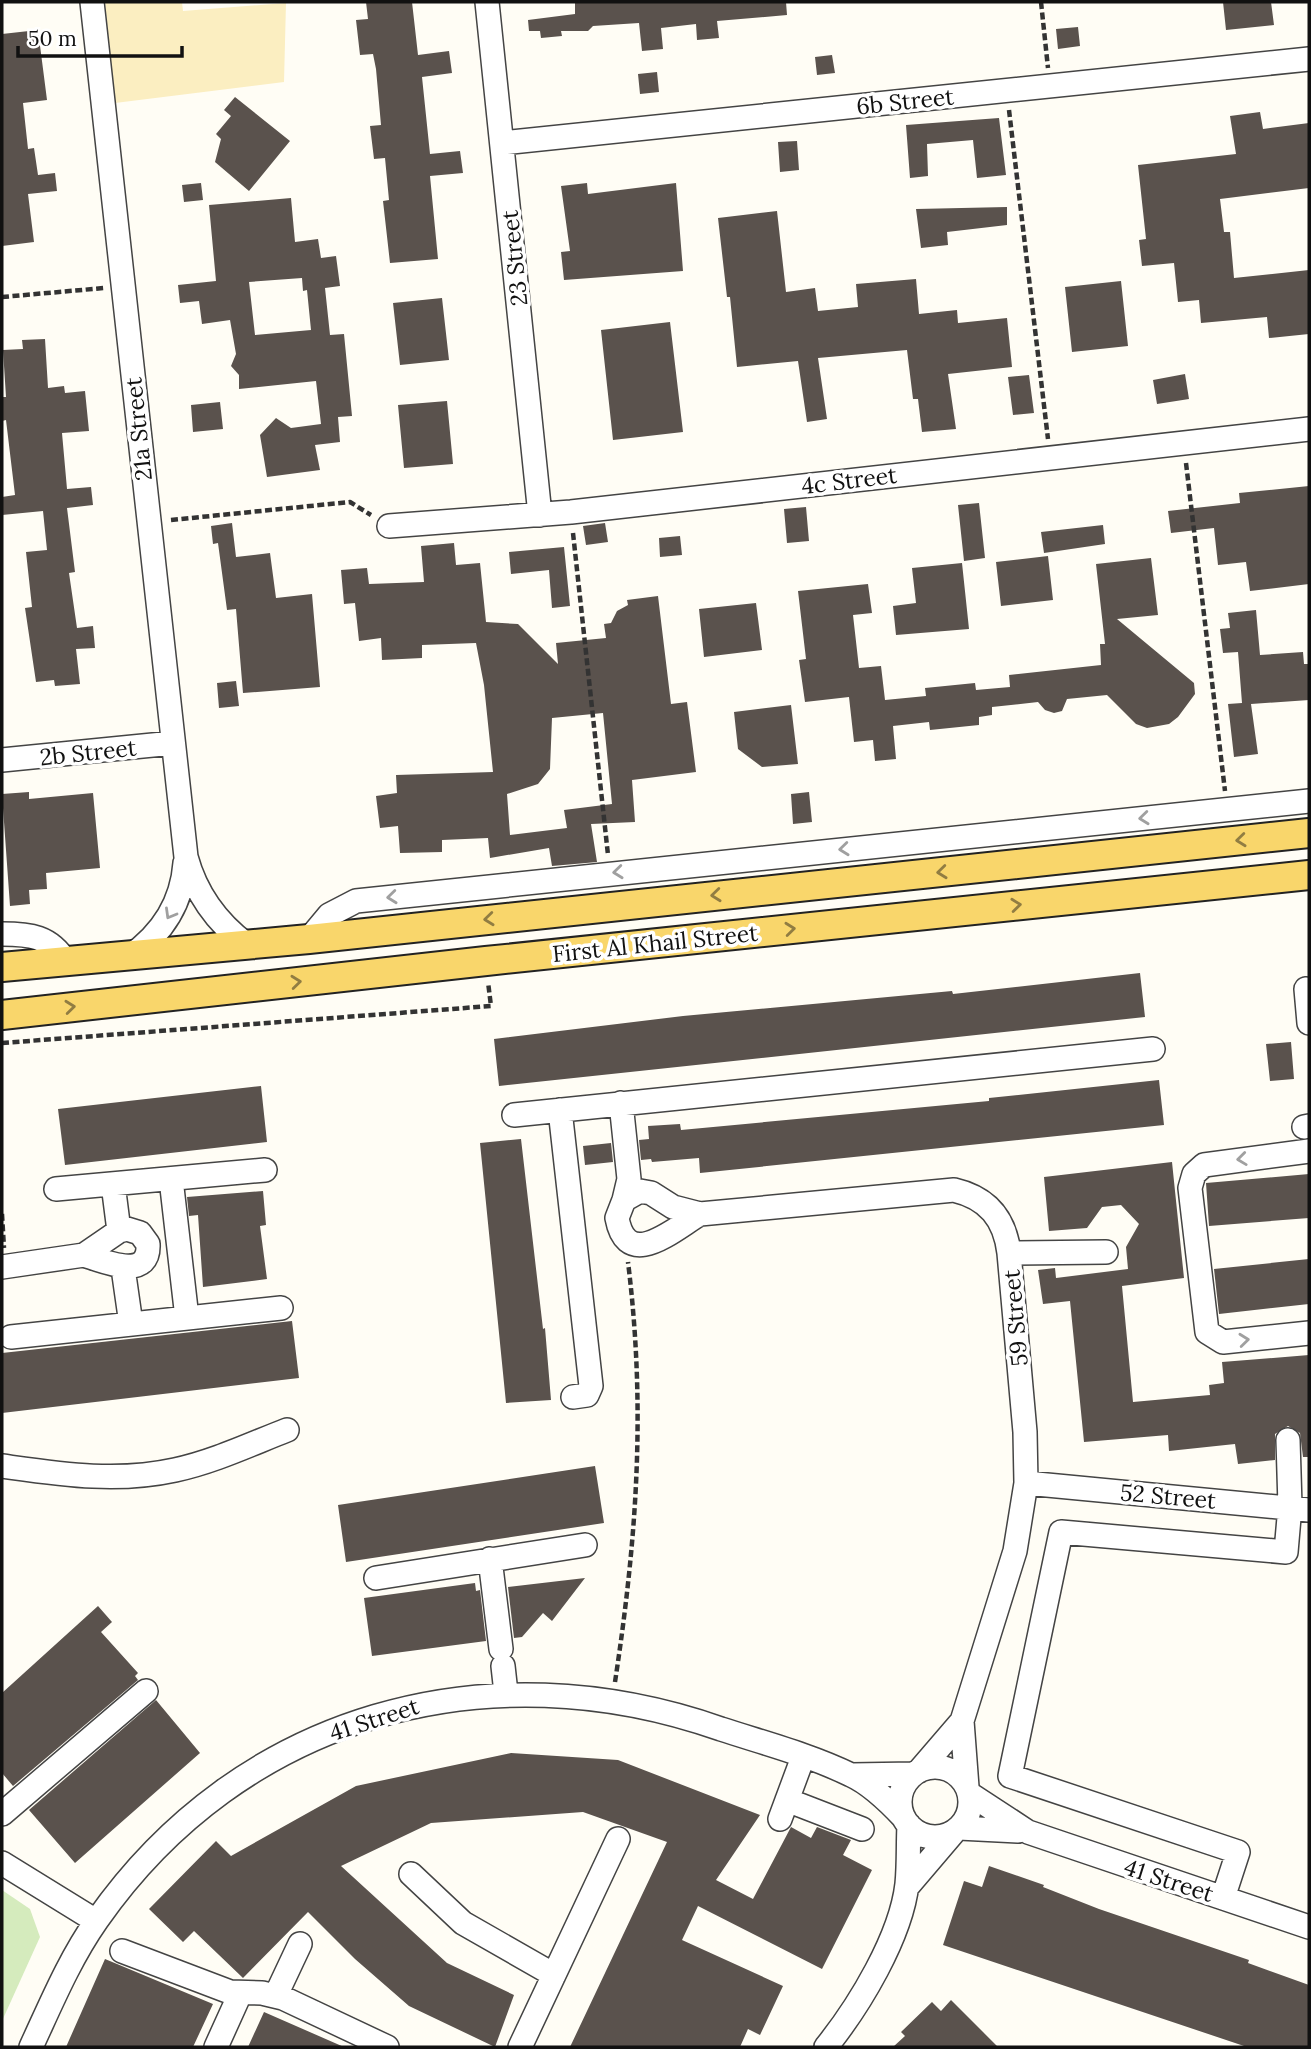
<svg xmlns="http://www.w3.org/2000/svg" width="1311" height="2049" viewBox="0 0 1311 2049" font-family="Lora,serif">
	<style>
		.green { fill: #d5ebbd }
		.sand { fill: #fbeec1 }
		.building { fill: #5a524d; fill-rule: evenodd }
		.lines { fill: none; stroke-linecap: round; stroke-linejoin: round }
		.minor-casing { stroke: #444; stroke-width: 26 }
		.major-casing { stroke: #222; stroke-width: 32 }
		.path { stroke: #333; stroke-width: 4.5; stroke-dasharray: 7 3.5; stroke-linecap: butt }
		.minor { stroke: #fff; stroke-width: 23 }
		.major { stroke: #f9d66b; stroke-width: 28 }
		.oneway { stroke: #a0a0a0 }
		.oneway2 { stroke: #917d42 }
		.labels { text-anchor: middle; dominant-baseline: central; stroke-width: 7; stroke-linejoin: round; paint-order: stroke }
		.street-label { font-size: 23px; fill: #111; stroke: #fff }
	</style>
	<rect width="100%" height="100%" fill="#fffdf5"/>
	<path class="green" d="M2,1890L30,1909L40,1937L2,2021Z"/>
	<path class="sand" d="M105,2H182L183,11L286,3L284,82L115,103Z"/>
	<path class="building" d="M366,2H412L418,55L449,51L452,73L422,77L430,154L460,151L463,173L430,176L438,259L390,263L383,201L389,200L385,158L374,159L370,126L381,125L376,69L373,54L360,55L356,20L368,19Z
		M575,2H786L787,15L717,21L719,38L697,40L696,24L661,28L663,49L642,51L639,23L593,26L588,31H561L562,36L541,38L540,31H529L528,20L575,14Z
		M1223,2H1271L1274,25L1226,30Z
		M1078,27L1080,46L1058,49L1056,29Z
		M38,30L47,100L23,103L28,149L34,148L38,175L55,173L57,191L28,194L34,242L2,246V34Z
		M832,55L835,73L817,75L815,57Z
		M657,72L659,92L640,94L638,74Z
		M235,97L290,141L249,191L215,162L221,139L216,134L231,116L224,110Z
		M1260,112L1263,129L1309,123V188L1220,199L1224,232H1230L1234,278L1309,270V334L1269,338L1267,317L1201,323L1199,300L1178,302L1174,263L1142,266L1139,240L1146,239L1138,165L1236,154L1230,116Z
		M999,118L1006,175L977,178L973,140L927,144L928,176L910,178L906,125Z
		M797,141L799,170L780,172L778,142Z
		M201,183L203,200L184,202L182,185Z
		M587,183L588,194L676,183L683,271L564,280L561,252L570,251L561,186Z
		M291,198L295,242L318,239L321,258L336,256L340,286L325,288L330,335L344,334L352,416L338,417L340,442L315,445L320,470L267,477L260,435L276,418L291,428L321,424L316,381L239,389V375L231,366L236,354L230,320L202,324L199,301L180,303L178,285L216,281L209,205ZM302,278L303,291L307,290L311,330L255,335L249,282Z
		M1007,207V225L947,232L948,245L921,248L916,209Z
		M777,211L786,292L815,288L818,311L858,307L856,284L916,279L919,314L957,310L958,323L1007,318L1012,367L948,374L956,429L922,432L918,399H913L907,350L818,358L827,419L807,422L798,361L737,367L730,297H727L718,218Z
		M1121,281L1128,346L1072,352L1065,287Z
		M442,298L449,360L400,365L393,303Z
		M670,322L683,432L613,440L601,330Z
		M45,339L48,388L64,386L65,393L85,391L89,431L62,433L67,489L91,487L93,505L67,508L75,572L69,573L77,628L93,626L95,648L76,649L80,684L55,686L54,680L36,682L25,608L32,607L26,552L47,550L43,511L2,515V497L15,495L6,420L2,421V397H6L3,350L23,349L22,340Z
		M1185,374L1189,399L1157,404L1153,380Z
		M1029,375L1034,413L1013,415L1008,377Z
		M447,401L453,464L404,468L398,405Z
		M220,402L223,429L193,432L191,405Z
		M1309,486V584L1250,591L1246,562L1218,565L1214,528L1171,533L1168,511L1240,503L1239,493Z
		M979,503L985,558L964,561L958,505Z
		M806,507L809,541L787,543L784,509Z
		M232,523L236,557L270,553L276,598L312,594L320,687L243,693L236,609L227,610L218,543L213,544L211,526Z
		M605,523L608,542L586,545L583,526Z
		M1103,525L1105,544L1044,553L1041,532Z
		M680,536L682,555L660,557L659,538Z
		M454,543L456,565L480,563L486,622L518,624L558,664L556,643L606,638L604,624L611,623L617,611L628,605L627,600L658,596L671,704L687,702L696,772L632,780L635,822L591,824L597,862L552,866L549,848L490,858L488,838L442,840V852L400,853L398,826L380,828L376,796L397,793L396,775L493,772L484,685L476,643L422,645V658L382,660L381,638L359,641L355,603L344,604L341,570L367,568L369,584L424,582L421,546ZM603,713L612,804L564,810L567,828L510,835L507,794L538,784L550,769L552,718Z
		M564,547L570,606L552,608L549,570L511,574L509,552Z
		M1048,556L1053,600L1001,606L996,562Z
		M1151,558L1158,615L1117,619L1194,683L1195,694L1178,717L1169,724L1147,728L1136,724L1107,695L1067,699L1062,711L1054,713L1045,710L1038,702L992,707V715L979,717V725L930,730L929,722L893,726L896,759L875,761L873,740L854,742L849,697L805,702L799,660L806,659L798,591L868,584L872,613L853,615L859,668L881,666L885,700L926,696L925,688L975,683L976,690L1010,687L1009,675L1101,665L1100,644H1105L1096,564Z
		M962,563L969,629L896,635L893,606L916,603L912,568Z
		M756,603L762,650L704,657L699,609Z
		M1256,610L1260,655L1303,652L1304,664H1309V700L1251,704L1258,754L1234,757L1228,704L1242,703L1238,652L1223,653L1220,629L1230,628L1228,613Z
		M236,681L239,706L219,708L217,683Z
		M791,705L798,764L762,767L738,749L734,712Z
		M29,792V799L93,793L100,868L46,873L47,889L29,890L30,904L10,906L2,794Z
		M809,792L812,822L793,824L791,794Z
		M1140,973L1145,1017L499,1086L494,1039L683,1016L952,991L953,994Z
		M1291,1042L1294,1079L1270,1081L1266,1044Z
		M1159,1080L1164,1125L700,1173L699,1158L652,1162L651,1159L641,1160L639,1140L649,1139L648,1126L680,1124L681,1130L989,1101V1098Z
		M261,1086L267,1142L65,1165L58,1109Z
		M521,1139L543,1329L545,1328L551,1400L506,1403L480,1143Z
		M611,1143L613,1162L585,1165L583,1146Z
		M1172,1162L1184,1278L1122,1286L1133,1402L1210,1395L1209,1385L1224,1383L1222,1362L1309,1355V1457H1303L1300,1433L1288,1426L1275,1434V1460L1238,1464L1235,1444L1169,1451L1168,1435L1084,1442L1070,1301L1043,1304L1038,1270L1055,1268L1056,1278L1128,1269L1126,1247L1139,1224L1121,1205L1102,1207L1087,1228L1049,1231L1044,1177Z
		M1309,1174V1218L1209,1226L1206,1183Z
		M263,1191L266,1225L260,1226L267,1279L203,1287L198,1215L189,1216L187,1197Z
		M1309,1259V1304L1219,1314L1214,1269Z
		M292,1321L299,1378L2,1413V1353Z
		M595,1466L604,1523L346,1562L338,1505Z
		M585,1578L552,1621L543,1613L522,1637L514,1638L508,1587Z
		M475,1583L476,1591L480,1590L486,1641L372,1656L364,1598Z
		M98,1606L112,1622L101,1632L138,1673L135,1676L138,1680L13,1786L2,1773V1693Z
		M156,1700L200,1753L75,1863L29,1810Z
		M511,1753L618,1760L760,1815L716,1880L753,1899L791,1827L811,1838L817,1827L851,1840L843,1855L872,1870L822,1969L698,1906L682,1940L783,1986L760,2035L748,2029L740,2047H570L667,1842L583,1812L431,1823L341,1866L447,1963L514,1995L495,2047L409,2006L355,1959L308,1912L243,1978L194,1931L183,1942L149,1909L216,1841L231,1856L356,1786Z
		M989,1866L1044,1885L1043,1887L1099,1909L1249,1960L1248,1963L1309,1985V2047H1247L943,1945L964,1881L982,1887Z
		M105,1959L213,2004L193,2047H66Z
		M951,2000L998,2047H893L905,2036L901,2032L932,2002L941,2011Z
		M264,2012L344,2047H248Z"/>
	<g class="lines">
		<defs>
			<path id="minor" d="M92,2L186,857C196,894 216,922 247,945
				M487,2L540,515
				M502,143L1309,59
				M389,526L571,512L1309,429
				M2,760L173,743
				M2,934C30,934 50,936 66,962
				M309,939L329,915L356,901L1309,801
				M129,957C162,934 182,904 185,863
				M1306,989L1309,1023
				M621,1103L629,1179L624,1200
				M560,1110L591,1386L587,1395L573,1397
				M514,1115L1153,1049
				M1304,1127L1309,1126
				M1309,1151L1204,1165L1194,1174L1190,1188L1207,1332L1223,1342L1309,1333
				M171,1179L187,1318
				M113,1184L119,1231
				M56,1189L265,1170
				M640,1191L651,1193L673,1207L700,1214C675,1228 627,1273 617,1218L624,1200Z
				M700,1214L954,1190C988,1198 1005,1219 1009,1253L1025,1432L1026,1483L1015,1551L962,1721L967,1787
				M127,1229L140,1233L148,1244C150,1282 103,1261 84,1255L119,1231Z
				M1009,1253L1106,1252
				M2,1267L84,1255
				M123,1268L131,1324
				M11,1337L281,1308
				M2,1466C60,1474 116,1483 175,1470C213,1462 251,1444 287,1430
				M1026,1483L1309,1510
				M490,1559L501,1649
				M376,1578L585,1545
				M503,1666L506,1693
				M900 1802a35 35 0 1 1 70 0a35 35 0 1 1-70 0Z
				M919,1771L962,1721
				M852,1775L914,1774
				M970,1794L1028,1832L1309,1927
				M787,1800L862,1829
				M2,1814L146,1691
				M780,1819L803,1757
				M959,1828L1018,1831
				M2,1863L96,1921
				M411,1874L463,1923L554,1975
				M907,1887L953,1833
				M1223,1898L1238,1852L1010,1776L1061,1532L1286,1552L1290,1506L1288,1440
				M122,1951L230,1992L262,1993L283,1998L387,2047
				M276,1995L300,1944
				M31,2047C51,2004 69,1960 97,1920C241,1714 487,1647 721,1729C764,1743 810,1755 851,1775C871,1784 889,1802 904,1818
				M216,2047L240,1994
				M520,2047L618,1839
				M826,2047C859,2006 901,1937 907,1884C909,1864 908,1844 909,1825"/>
			<path id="major" d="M2,967L309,939L1309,833
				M2,1015L486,961L1309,875"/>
		</defs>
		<use href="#minor" class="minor-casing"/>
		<use href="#major" class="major-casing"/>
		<path class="path" d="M1041,2L1048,68
			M1009,110L1048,439
			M2,297L104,288
			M1186,463L1225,791
			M171,520L350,502L371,515
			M573,533L608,855
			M2,1043L491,1006L488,982
			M2,1214L4,1248
			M615,1682C637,1537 646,1408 628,1262"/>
		<use href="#minor" class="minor"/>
		<use href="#major" class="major"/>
	</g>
	<defs><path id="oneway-chevron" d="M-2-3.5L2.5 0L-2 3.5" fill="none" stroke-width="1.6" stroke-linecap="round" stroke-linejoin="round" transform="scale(1.75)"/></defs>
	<g class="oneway">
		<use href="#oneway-chevron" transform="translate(1144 818) rotate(174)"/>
		<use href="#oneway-chevron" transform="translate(844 849) rotate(174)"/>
		<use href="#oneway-chevron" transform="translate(618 872) rotate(174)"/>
		<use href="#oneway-chevron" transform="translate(392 897) rotate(174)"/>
		<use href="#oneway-chevron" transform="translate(170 914) rotate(120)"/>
		<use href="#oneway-chevron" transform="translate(1242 1159) rotate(173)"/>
		<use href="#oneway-chevron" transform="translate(1244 1340) rotate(-6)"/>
	</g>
	<g class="oneway2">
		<use href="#oneway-chevron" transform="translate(1241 840) rotate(174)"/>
		<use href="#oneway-chevron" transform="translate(942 872) rotate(174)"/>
		<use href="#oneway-chevron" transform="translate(716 895) rotate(174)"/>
		<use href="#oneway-chevron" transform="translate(1016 905) rotate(-6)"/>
		<use href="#oneway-chevron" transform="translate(489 919) rotate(174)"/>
		<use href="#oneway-chevron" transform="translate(790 929) rotate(-6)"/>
		<use href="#oneway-chevron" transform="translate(296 982) rotate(-6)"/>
		<use href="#oneway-chevron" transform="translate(70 1007) rotate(-6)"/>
	</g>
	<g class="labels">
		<g class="street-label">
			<text transform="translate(905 101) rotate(-6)">6b Street</text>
			<text transform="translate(514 258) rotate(-96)">23 Street</text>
			<text transform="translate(138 429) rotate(-96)">21a Street</text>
			<text transform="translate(849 480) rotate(-7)">4c Street</text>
			<text transform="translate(88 752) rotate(-6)">2b Street</text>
			<text transform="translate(655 943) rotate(-6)">First Al Khail Street</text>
			<text transform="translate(1015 1318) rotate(-95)">59 Street</text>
			<text transform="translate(1168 1496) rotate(5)">52 Street</text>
			<text transform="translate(374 1719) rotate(-18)">41 Street</text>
			<text transform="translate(1169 1880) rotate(18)">41 Street</text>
		</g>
	</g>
	<rect width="1311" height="2049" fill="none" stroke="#111111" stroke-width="7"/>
	<path d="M18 46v10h164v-10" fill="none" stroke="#111111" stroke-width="3.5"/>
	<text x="28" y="46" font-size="21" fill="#111111" stroke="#ffffff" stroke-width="5" paint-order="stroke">50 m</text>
</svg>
